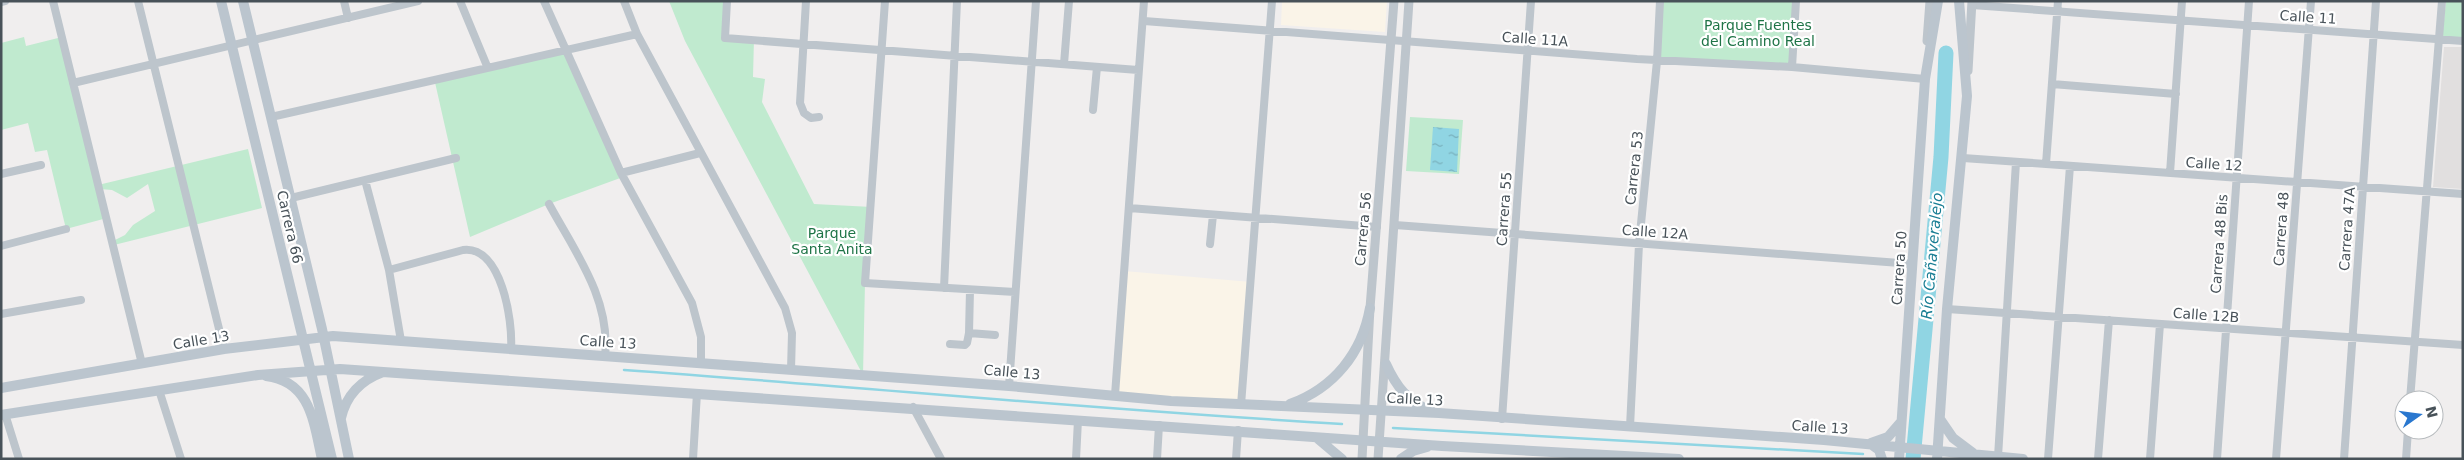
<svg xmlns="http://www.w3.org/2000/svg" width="2464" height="460" viewBox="0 0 2464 460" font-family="'DejaVu Sans',sans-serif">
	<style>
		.commercial { fill: #faf4e8 }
		.education { fill: #e1dfdf }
		.green { fill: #c0eacf }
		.water { fill: url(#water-ripples) }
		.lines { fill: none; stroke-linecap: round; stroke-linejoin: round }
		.stream { stroke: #90d5e3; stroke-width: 2.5 }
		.river { stroke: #90d5e3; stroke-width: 15 }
		.minor { stroke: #bdc5cc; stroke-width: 8 }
		.tertiary { stroke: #bdc5cc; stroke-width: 9 }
		.secondary { stroke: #bbc5ce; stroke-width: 10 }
		.labels { text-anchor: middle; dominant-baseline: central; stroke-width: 4.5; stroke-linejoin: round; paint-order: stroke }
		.street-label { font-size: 14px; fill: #485259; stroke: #fff }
		.park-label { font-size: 14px; fill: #1f7447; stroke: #fff }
		.water-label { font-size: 15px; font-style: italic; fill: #197e94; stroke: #fff }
	</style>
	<defs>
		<pattern id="water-ripples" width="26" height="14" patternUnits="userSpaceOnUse" patternTransform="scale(1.25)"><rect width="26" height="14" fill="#90d5e3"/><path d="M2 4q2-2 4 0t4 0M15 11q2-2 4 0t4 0" fill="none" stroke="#78afbb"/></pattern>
	</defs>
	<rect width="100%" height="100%" fill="#f0eeee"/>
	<path class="commercial" d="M1282,1H1387L1385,32L1281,25Z
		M1124,271L1251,282L1241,405L1115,395Z"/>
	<path class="education" d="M2444,47H2463V189L2433,187Z"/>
	<path class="green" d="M669,1H727L725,38L754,39L753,77L765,79L762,102L814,204L872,207L865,283L863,375L685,41Z
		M1660,1H1796L1792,67L1657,61Z
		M2446,1H2463V40L2442,39Z
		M24,37L26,46L62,37L98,185L248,149L262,208L114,245L113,241L125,235L133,225L155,211L148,184L127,198L112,190L100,189L107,218L66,229L47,150L35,152L28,123L1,130V43Z
		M564,49L623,177L549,204L470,237L434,78Z
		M1410,117L1463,120L1459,174L1406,171Z"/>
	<path class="water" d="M1433,127L1459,129L1457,172L1430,170Z"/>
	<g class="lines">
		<path class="stream" d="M624,370C863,387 1102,410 1342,424
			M1393,428L1863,454"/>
		<path class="river" d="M1913,459L1941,157L1946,53"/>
		<path class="minor" d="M53,1L142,364
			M138,1L224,349
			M344,1L348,18
			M460,1L487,66
			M544,1L621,173L692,303L701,337V363
			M624,1L637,34L785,308L792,333L791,370
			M727,1L725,38L1138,70
			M806,1L800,103L804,113L811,118L819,117
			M885,1L865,283L1015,292
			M1,2L5,1
			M1972,5L2463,41
			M1144,21L1637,59L1792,67L1925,79
			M1064,64L1069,1
			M1792,67L1796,1
			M73,83L418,1
			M2052,84L2176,94
			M1093,110L1097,67
			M271,117L637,34
			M1963,158L2463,194
			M2046,164L2058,1
			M621,173L700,153
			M2170,173L2182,1
			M1,174L41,165
			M365,180L389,270L401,341
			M291,198L456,158
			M549,204C575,252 611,299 605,356
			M1129,208L1377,227
			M1395,225L1913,264
			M1210,244L1213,215
			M1,246L66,229
			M389,270L463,250C501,245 513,320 511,349
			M944,288L957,1
			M970,290L969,333L995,335
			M1947,309L2463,345
			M1,314L81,300
			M950,344L965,345L967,343L969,333
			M1009,386L1036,1
			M159,390L181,459
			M1115,395L1144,1
			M2410,400L2442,1
			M1241,405L1272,1
			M913,407L941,459
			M5,414L19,459
			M1502,419L1531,1
			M1630,427L1639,244L1657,61L1660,1
			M1998,457L2016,162
			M693,459L697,393
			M1076,459L1078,420
			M1157,459L1159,425
			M1236,459L1238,430
			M2048,459L2070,166
			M2098,459L2109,320
			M2150,459L2160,324
			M2217,459L2249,1
			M2276,459L2311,1
			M2344,459L2376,1
			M2406,459L2408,430"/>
		<path class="tertiary" d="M1927,41L1930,1
			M1968,71L1972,1
			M1362,459L1370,308L1394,1
			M1378,459L1409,1"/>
		<path class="secondary" d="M221,1L332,459
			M243,1L322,329L349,459
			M1386,364C1396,386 1408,402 1431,411
			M266,376C311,381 314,424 322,459
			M1,388L224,349L333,336L1009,386L1171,401L1439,413L1824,440L2023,459
			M1290,404C1334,388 1362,353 1370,308
			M1,415L258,375L340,369L1442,446L1679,459
			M341,418C346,396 361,380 383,372
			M1940,419L1953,438L1973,453
			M1317,438L1342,459
			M1871,443L1888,437L1901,422
			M1872,445L1879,450L1882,459
			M1401,459L1413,451L1427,447
			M1899,459L1925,79L1938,1
			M1937,459L1947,309L1967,96L1959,1"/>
	</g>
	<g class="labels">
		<g class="street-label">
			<text transform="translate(2308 17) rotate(4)">Calle 11</text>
			<text transform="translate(1535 39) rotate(4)">Calle 11A</text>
			<text transform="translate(2214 164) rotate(4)">Calle 12</text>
			<text transform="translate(1634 168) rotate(-84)">Carrera 53</text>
			<text transform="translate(1504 209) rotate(-86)">Carrera 55</text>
			<text transform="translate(290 227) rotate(77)">Carrera 66</text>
			<text transform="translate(1363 229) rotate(-85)">Carrera 56</text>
			<text transform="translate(2281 229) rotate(-86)">Carrera 48</text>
			<text transform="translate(2347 229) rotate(-86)">Carrera 47A</text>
			<text transform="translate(1655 232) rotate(4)">Calle 12A</text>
			<text transform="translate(2219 244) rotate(-86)">Carrera 48 Bis</text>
			<text transform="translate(1899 268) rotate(-86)">Carrera 50</text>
			<text transform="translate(2206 315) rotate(4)">Calle 12B</text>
			<text transform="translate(201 340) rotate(-9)">Calle 13</text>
			<text transform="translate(608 342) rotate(4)">Calle 13</text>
			<text transform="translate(1012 372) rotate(5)">Calle 13</text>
			<text transform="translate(1415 399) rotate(3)">Calle 13</text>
			<text transform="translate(1820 427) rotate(4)">Calle 13</text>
		</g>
		<g class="park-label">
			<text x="1758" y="25">Parque Fuentes<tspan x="1758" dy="16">del Camino Real</tspan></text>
			<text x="832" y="233">Parque<tspan x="832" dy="16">Santa Anita</tspan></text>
		</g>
		<g class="water-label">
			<text transform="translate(1932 256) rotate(-85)">Río Cañaveralejo</text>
		</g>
	</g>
	<rect width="2464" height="460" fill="none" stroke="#485259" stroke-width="5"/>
	<g transform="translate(2419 415) rotate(76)"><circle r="24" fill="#ffffff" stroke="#b6babd"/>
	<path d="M0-4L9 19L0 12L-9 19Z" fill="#2977cf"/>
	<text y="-8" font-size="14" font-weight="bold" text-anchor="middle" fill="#485259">N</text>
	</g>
</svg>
